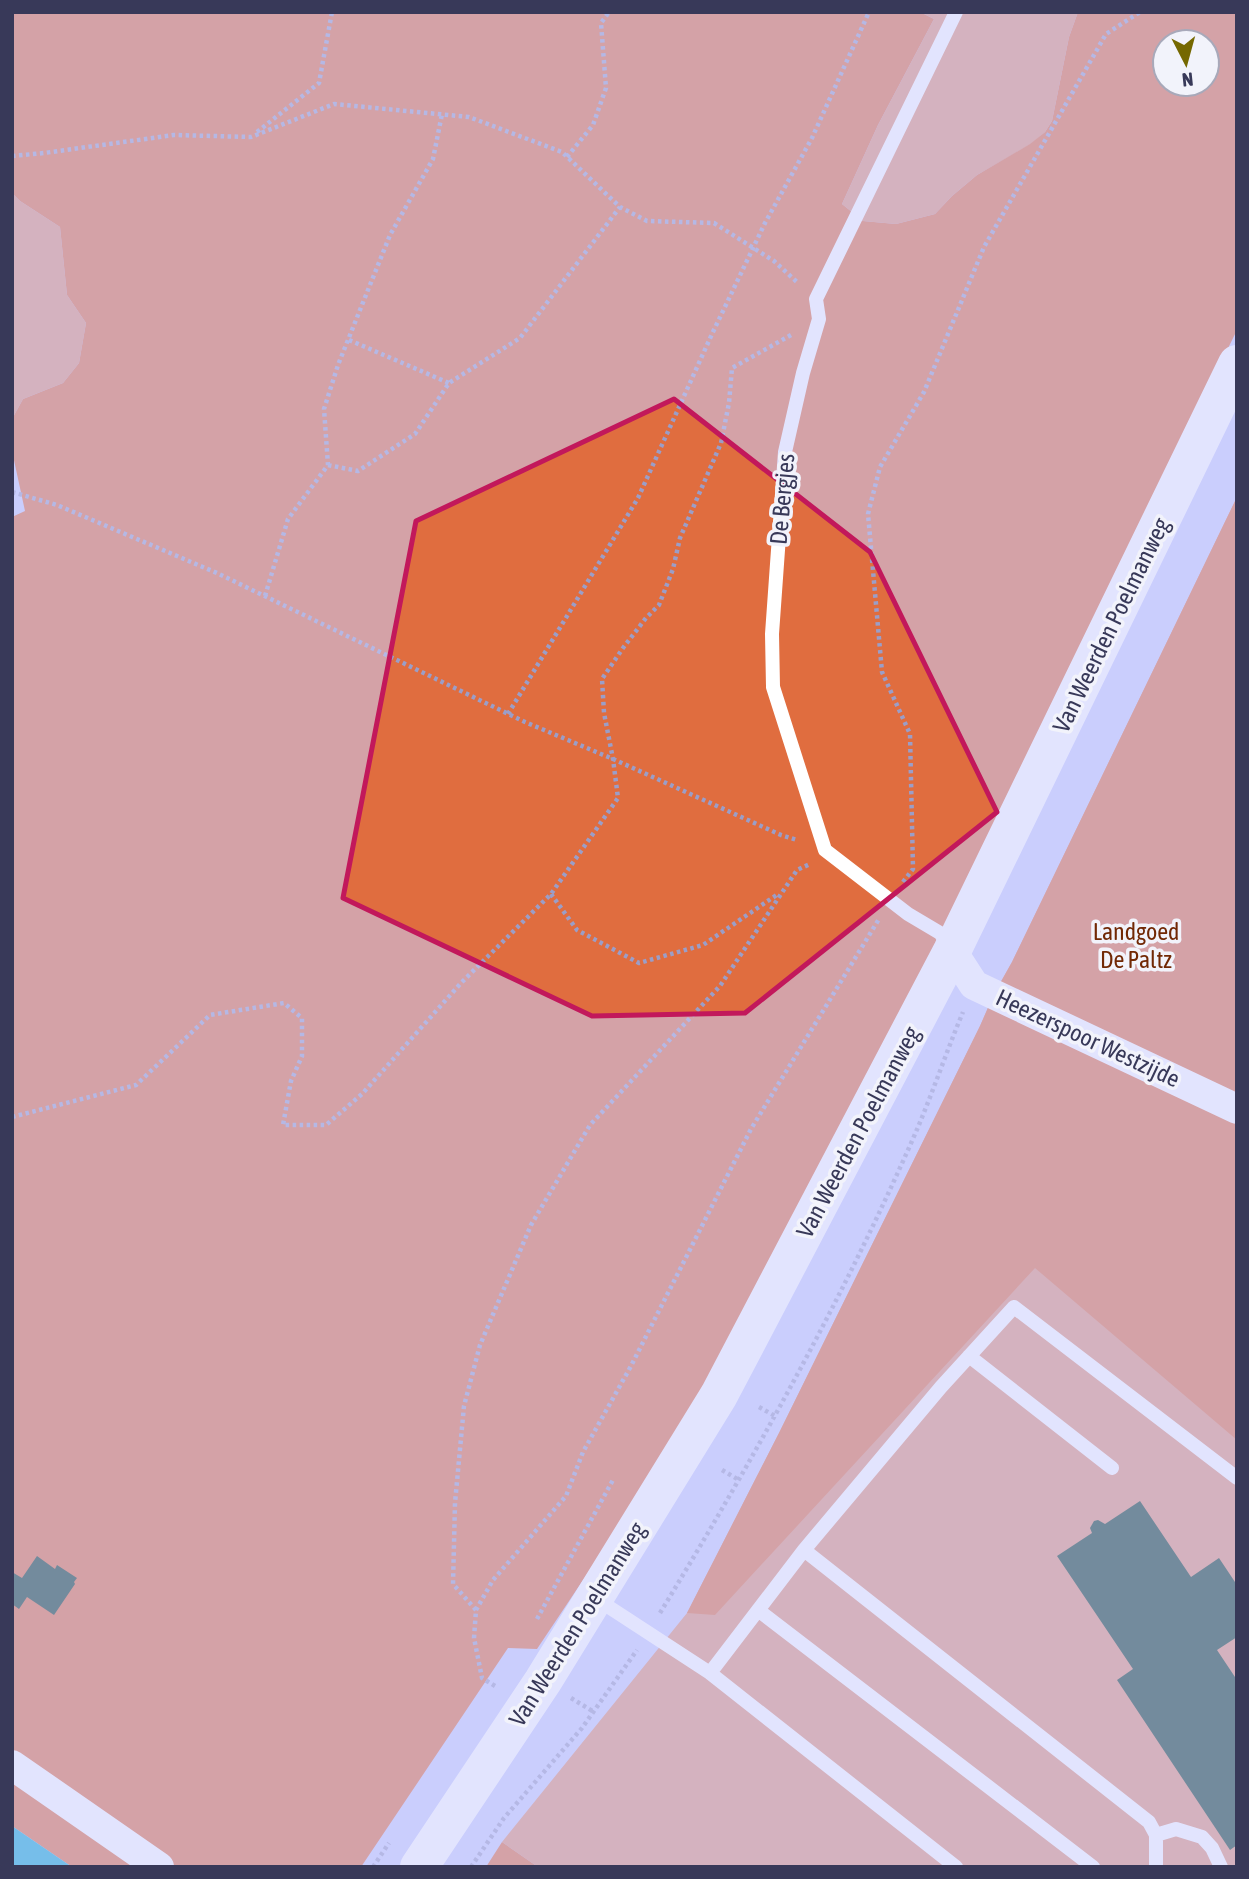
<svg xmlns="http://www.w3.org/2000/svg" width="1249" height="1879" viewBox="0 0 1249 1879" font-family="'Asap Condensed',sans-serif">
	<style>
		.green { fill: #e09173 }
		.forest { fill: #e06d3f; fill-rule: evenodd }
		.water { fill: #11acd2 }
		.building { fill: #0b3b28 }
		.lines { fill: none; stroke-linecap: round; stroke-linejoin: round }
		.path { stroke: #9b9ec8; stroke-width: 4.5; stroke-dasharray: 3.5 3.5; stroke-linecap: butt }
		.service { stroke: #fff; stroke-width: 14 }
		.minor { stroke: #fff; stroke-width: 30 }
		.secondary { stroke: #fff; stroke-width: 38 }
		.marked { fill: none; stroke: #c2185b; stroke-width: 5; stroke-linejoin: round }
		.labels { text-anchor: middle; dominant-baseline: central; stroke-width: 7; stroke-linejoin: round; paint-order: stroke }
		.street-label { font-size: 24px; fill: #383959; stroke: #f2f3fb }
		.park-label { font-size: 24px; fill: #712805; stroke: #f2f3fb }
	</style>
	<rect width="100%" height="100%" fill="#cbcefd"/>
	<path class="green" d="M920,12H1078L1069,37L1052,121L1045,132L1031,144L977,175L952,196L935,214L896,224L863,221L842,204L878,125L934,19Z
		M12,193L20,201L60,227L67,295L86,323L79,363L63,383L23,399L12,419Z
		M1237,497V1867H538L502,1842L687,1613L779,1433L980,1026L994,994L1012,962Z"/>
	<path class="forest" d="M12,12H920L934,19L878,125L842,204L863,221L896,224L935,214L952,196L977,175L1030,144L1045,132L1052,121L1069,37L1078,12H1237V330L732,1357L537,1649L508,1648L361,1867H72L12,1826V517L25,511L12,451V419L23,399L63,383L79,363L86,323L67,295L60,227L20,201L12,193ZM1165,42H1207V84H1165Z
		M1237,497V1440L1035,1268L715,1615L687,1613L779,1433L980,1026L994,994L1012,962Z
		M502,1842L538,1867H486Z"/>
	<path class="water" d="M12,1826L72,1867H12Z"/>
	<path class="building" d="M1140,1501L1191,1577L1219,1558L1237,1585V1637L1217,1650L1237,1680V1845L1230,1850L1117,1680L1133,1669L1057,1556L1092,1533L1090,1528L1094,1521L1098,1520L1105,1524Z
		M37,1556L55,1569L57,1565L77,1578L74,1582L75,1584L54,1615L27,1597L19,1609L12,1604V1572L22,1578Z"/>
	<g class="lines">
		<path class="path" d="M257,132L319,83L332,12
			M12,156L44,153L174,135L251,137L334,104L469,117L562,152L620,207L647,221L714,223L774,261L798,283
			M567,157L593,125L606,88L601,23L609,12
			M349,340L449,383
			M328,465L358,471L415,434L449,383L520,338L620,207
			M12,492L57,505L217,573L525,722L613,759L781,835L797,840
			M265,596L288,519L328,465L324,409L338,365L390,235L433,159L442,114
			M508,714L638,498L712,334L765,223L812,138L869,12
			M903,882L913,869L910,734L882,672L868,514L880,467L924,392L984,247L1106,34L1140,12
			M551,894L577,930L639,963L703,945L778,894
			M12,1117L136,1085L210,1015L284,1003L302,1018V1056L291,1081L283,1125H326L362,1094L461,983L551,894L618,798L613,759L604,713L602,679L623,648L646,618L659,605L673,569L680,538L721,443L729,403L732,368L791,335
			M759,1407L775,1416
			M722,1470L739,1480
			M476,1610L453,1584L455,1503L464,1406L480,1345L531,1225L590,1125L720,986L797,870L810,864
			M660,1613C753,1460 840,1304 912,1141C931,1098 945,1055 963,1012
			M537,1619L614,1478
			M495,1686L482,1678L474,1638L476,1610L493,1580L566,1496L583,1452L631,1366L751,1129L879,919
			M571,1698L594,1712
			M373,1867L389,1843
			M471,1867L504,1818L582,1728L637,1650"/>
		<path class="service" d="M950,947L940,933L908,914L825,850L773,687L772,634L785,452L803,373L819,319L816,299L956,12
			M969,1356L1112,1468
			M804,1550L941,1387L1014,1307L1237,1478
			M595,1598L710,1673L956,1867
			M758,1610L1093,1867
			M710,1673L804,1550L1149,1822L1156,1835V1867
			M1156,1835L1176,1829L1202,1837L1212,1848L1221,1867"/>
		<path class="minor" d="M952,951L974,985L1237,1109
			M12,1765L159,1867"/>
		<path class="secondary" d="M419,1867L543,1681L719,1395L952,951L1237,364"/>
	</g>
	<path d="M0 0H1249V1879H0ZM674,399L870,552L997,812L745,1013L592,1016L343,898L416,521Z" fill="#cbcefd" fill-opacity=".55" fill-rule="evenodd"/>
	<path class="marked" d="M674,399L870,552L997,812L745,1013L592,1016L343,898L416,521Z"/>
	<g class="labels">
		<g class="street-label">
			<text transform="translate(782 499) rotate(-85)">De Bergjes</text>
			<text transform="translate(1111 625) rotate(-64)">Van Weerden Poelmanweg</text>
			<text transform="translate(1088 1038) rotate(25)">Heezerspoor Westzijde</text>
			<text transform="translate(858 1132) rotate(-62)">Van Weerden Poelmanweg</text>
			<text transform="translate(577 1624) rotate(-58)">Van Weerden Poelmanweg</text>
		</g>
		<g class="park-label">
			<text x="1136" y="931">Landgoed<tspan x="1136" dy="28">De Paltz</tspan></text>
		</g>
	</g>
	<rect width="1249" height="1879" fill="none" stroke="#383959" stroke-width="28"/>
	<g transform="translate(1186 63) rotate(174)"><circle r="33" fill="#f2f3fb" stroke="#a8a9ba" stroke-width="2"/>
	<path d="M0-5L12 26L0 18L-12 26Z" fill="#756800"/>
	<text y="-10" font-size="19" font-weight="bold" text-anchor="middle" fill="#383959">N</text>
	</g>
</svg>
